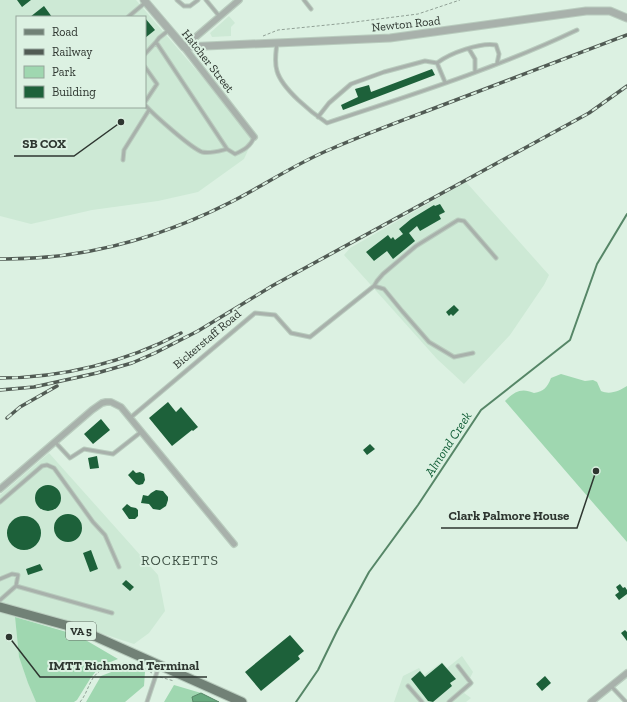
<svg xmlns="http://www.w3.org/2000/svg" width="627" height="702" viewBox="0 0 627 702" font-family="'Zilla Slab',serif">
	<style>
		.built { fill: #cde9d5; fill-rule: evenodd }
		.green { fill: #9fd7b0 }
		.water { fill: #67a97e; stroke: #568667 }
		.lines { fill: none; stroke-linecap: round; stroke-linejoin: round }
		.stream { stroke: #568667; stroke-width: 2 }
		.building { fill: #1d613a }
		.service-casing { stroke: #b9ccbe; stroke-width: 5 }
		.minor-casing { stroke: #b9ccbe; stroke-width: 8 }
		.tertiary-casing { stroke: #b9ccbe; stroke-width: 9 }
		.primary-casing { stroke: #b9ccbe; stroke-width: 11 }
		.path { stroke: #91a196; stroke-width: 1; stroke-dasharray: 3 2; stroke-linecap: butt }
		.service { stroke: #a8b1ab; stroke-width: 3 }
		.minor { stroke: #a8b1ab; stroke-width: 5.5 }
		.tertiary { stroke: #a8b1ab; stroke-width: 7 }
		.primary { stroke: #718176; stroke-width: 9 }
		.rail-casing { stroke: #515b54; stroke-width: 3.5 }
		.rail { stroke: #dcf1e2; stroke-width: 2; stroke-dasharray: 6; stroke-linecap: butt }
		.labels { text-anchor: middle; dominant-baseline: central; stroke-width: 4; stroke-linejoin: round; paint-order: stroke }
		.shield { fill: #dcf1e2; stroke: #626e65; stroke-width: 1 }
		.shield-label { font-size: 11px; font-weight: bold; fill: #2e3630 }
		.street-label { font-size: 12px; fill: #2e3630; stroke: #dcf1e2 }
		.water-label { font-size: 13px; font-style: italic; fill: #0e5c34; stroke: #dcf1e2 }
		.quarter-label { font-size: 14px; letter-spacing: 1px; fill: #394b3f; stroke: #dcf1e2 }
		.leader { fill: none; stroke: #2e3630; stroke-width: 1.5 }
		.callout-dot { fill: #2e3630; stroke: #dcf1e2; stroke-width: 1.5 }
		.callout-label { font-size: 13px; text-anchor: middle; font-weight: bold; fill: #2e3630; stroke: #dcf1e2; stroke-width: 4; stroke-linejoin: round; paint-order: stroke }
	</style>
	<rect width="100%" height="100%" fill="#dcf1e2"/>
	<path class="built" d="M0,0H136L254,137L244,159L198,192L158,201L92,210L31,224L0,216ZM17,17H145V107H17Z
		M229,16L235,23L231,27V36L212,37L210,33Z
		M466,182L549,275L544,285L510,335L464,384L437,359L344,255L350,248Z
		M49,453L158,575L165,611L149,633L134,644L33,611L0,602V495Z
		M0,612L15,617L19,657L28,682L36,702H0Z
		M462,656L473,672L470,678L472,686L464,693L471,698L466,702H394L403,676L419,668L424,675L442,662L447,668Z"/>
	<path class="green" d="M561,374L585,381L593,380L597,382L601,391C610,395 619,391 627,386V542L505,401C514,392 521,387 534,393C544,391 547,388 551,378Z
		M15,617L77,635L118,659L100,666L90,679L77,700L74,702H36L28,683L19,657Z
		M136,668L145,672L144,686L125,702H86L101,676L119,669Z
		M174,685L201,693L192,697L193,702H164Z"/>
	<path class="water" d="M201,693L219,702H193L192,697Z"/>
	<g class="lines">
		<path class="stream" d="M296,702L318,670L337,631L369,572L418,505L481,410L570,340L597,264L627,214"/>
	</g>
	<path class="building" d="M17,0H31L22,7Z
		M44,6L52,17H30Z
		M145,18L155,30L145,38Z
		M432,69L435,75L343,110L341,105L358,97L355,89L369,85L371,92Z
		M440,204L445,212L439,215L441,219L420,231L417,226L409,233L415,241L393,259L387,251L374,261L366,252L388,235L391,239L393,237L395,240L403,234L399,229L411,219L434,205L435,206Z
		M454,305L459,310L453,316L451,314L449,316L446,312Z
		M168,402L176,412L181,407L198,427L193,431L192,430L172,446L149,418Z
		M101,419L110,430L93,444L84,434Z
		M370,444L375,449L367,455L363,450Z
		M97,456L99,468L90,469L88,458Z
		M133,470L136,473L140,472L144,474L145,480L143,484L139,485L136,484L128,475Z
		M35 498a13 13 0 1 1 26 0a13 13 0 1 1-26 0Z
		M156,490L163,491L168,497V500L166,506L160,510L153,509L149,504L141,503L143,495L148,496L151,493Z
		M127,504L131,507L136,508L138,510V516L135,519H129L122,509Z
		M54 528a14 14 0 1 1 28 0a14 14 0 1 1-28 0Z
		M7 533a17 17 0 1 1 34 0a17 17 0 1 1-34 0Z
		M91,550L98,569L90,572L83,553Z
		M40,564L43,570L28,575L26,569Z
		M126,580L134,587L130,591L122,584Z
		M620,584L623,588L625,587L627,590V594L619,600L615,595L619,592L616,587Z
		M625,630L627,632V641L621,633Z
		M290,635L304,651L298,656L300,659L261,691L245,672Z
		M442,663L456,679L450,683L452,686L433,702L428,701L411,679L420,671L425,677Z
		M545,676L551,683L542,691L536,684Z"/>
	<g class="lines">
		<defs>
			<path id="service" d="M177,0L184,6H190L198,0
				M206,0L220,17
				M304,0L311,9
				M128,17L146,2
				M169,30L159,38L156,42L227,149L235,154C244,150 251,146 254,137
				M277,43C276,52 274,62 277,71C282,89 312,113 327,123C411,95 497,68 577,30
				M469,49L475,59V72
				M145,54L156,42
				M437,63C450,53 481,42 496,45L499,54L497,64
				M145,67L157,84L145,102
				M145,105C154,115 191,148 202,152C210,154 219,151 227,149
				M318,117L329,103L351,84L384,72L425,61L437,63L445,82
				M123,160L124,150L149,110
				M374,286L377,281L383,274L416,246L458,220L464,221L496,258
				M130,418L255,313L275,315L291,333L310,337L374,286L384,289L402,311L429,342L454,357L473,353
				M55,442L70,458L84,449L113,454L141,432
				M0,502L42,466L47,465L54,468L93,522L105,535L119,567
				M0,579L12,574L18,575L16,586
				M0,600L16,586L112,613
				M408,686L422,702
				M611,686L626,702
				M147,702L159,666
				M449,702L471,683L458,666"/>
			<path id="minor" d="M239,0L184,47L254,137
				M0,489L92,410L102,403L106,402H111L121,407L234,544
				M591,702L627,673"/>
			<path id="tertiary" d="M144,0L184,47L390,38L586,11H610L627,18"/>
			<path id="primary" d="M0,607L69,626L92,635L242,702"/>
		</defs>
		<use href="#service" class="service-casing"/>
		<use href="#minor" class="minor-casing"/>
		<use href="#tertiary" class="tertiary-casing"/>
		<use href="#primary" class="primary-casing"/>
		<path class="path" d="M263,36L278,30L347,23L418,14L460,0
			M160,677L174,681
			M80,702C86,695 88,686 93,678C103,664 122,661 138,665C143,667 147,670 152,673"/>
		<use href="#service" class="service"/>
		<use href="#minor" class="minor"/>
		<use href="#tertiary" class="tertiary"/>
		<use href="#primary" class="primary"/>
		<defs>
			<path id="rail" d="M0,259C81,260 161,238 233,201C266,184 297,163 331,149C370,132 409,118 448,103C507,81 567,58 627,35
				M0,378C62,378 126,362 181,333
				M0,390L34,387L97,373L132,363L155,353L198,331L272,286L589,113L627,86
				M7,418L20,407L57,386"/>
		</defs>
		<use href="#rail" class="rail-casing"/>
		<use href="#rail" class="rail"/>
	</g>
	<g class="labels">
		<rect class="shield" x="66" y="622" width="30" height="18" rx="3"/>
		<g class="shield-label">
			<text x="81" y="631">VA 5</text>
		</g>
		<g class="street-label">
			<text transform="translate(406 24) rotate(-6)">Newton Road</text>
			<text transform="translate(208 61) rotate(52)">Hatcher Street</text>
			<text transform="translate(207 339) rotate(-40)">Bickerstaff Road</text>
		</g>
		<g class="water-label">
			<text transform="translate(448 444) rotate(-57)">Almond Creek</text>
		</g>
		<g class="quarter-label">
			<text x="180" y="560">ROCKETTS</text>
		</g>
	</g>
	<path class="leader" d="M121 122L74 156H14M596 471L577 528H441M9 637L40 677H207"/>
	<g class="callout-dot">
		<circle cx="121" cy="122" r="4"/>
		<circle cx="596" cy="471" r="4"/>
		<circle cx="9" cy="637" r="4"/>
	</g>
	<g class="callout-label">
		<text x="44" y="148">SB COX</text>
		<text x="509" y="520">Clark Palmore House</text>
		<text x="124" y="670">IMTT Richmond Terminal</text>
	</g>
	<rect x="16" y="16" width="130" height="92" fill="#dcf1e2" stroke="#96a69b"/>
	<rect x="24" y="29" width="20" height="6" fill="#718176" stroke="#96a69b"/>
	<text x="52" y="36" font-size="12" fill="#2e3630">Road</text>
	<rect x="24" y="49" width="20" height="6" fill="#515b54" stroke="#96a69b"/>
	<text x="52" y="56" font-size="12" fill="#2e3630">Railway</text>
	<rect x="24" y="66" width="20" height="12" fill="#9fd7b0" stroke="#96a69b"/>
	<text x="52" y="76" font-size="12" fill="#2e3630">Park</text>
	<rect x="24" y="86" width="20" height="12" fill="#1d613a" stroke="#96a69b"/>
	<text x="52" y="96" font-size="12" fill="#2e3630">Building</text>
</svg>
